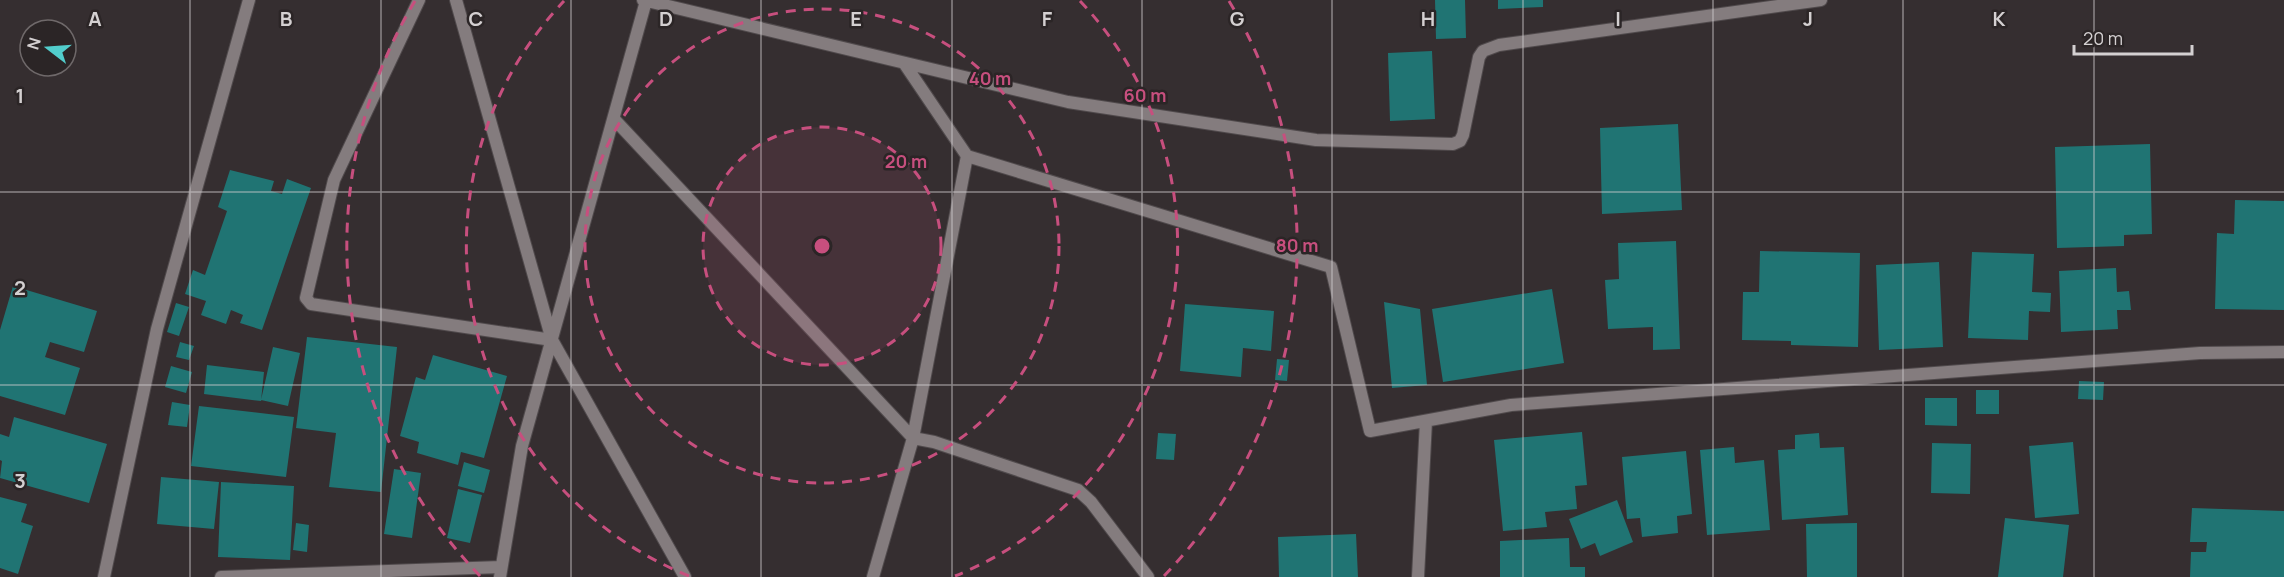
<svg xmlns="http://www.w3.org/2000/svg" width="2284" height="577" viewBox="0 0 2284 577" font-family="Manrope,sans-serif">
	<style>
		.building { fill: #207473 }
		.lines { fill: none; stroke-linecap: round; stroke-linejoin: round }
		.street-casing { stroke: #504a4c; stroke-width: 14 }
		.street { stroke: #847c7e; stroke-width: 12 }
		.grid { fill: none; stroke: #d4d0d1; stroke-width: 1.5; stroke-opacity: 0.55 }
		.ring { fill: none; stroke: #c74f7e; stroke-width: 3; stroke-dasharray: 10 8 }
		.grid-label { font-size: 20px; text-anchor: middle; font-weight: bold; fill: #d4d0d1; stroke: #2b2526; stroke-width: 5; stroke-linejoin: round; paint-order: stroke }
		.centre { fill: #c74f7e; stroke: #2b2526; stroke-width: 3 }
		.ring-label { font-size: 18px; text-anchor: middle; font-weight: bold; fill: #c74f7e; stroke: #2b2526; stroke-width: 5; stroke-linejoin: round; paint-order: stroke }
	</style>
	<rect width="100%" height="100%" fill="#352e30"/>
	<path class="building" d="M1435,0H1465L1466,38L1436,39Z
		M1498,0H1543V7L1498,9Z
		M1432,51L1435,119L1390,121L1388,53Z
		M1678,124L1682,210L1602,214L1600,128Z
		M2150,144L2152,234L2124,235V246L2057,248L2055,147Z
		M230,170L274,181L271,191L282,194L287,179L311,188L262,330L240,323L243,315L231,310L226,324L201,315L206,301L185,294L193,270L205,275L227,211L218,207Z
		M2235,200L2284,201V310L2215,309L2217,233L2234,234Z
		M1676,241L1680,349L1653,350V327L1608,329L1605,280L1619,279L1618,243Z
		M1760,251L1860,253L1858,347L1791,345V341L1742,340L1743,292H1759Z
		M1972,252L2034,254L2032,292L2051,293L2050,312L2029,311L2028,340L1968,338Z
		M1939,262L1943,347L1879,350L1876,265Z
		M2116,268L2117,292L2129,291L2131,310H2117L2118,329L2061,332L2059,271Z
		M13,286L97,311L84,352L50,342L45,357L80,368L65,415L0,396V330Z
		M1552,289L1564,363L1443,382L1432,309Z
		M1384,302L1420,309L1427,385L1392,388Z
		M176,303L189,307L179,336L167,332Z
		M1185,304L1274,311L1271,351L1243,348L1241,377L1180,371Z
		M307,337L397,347L381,492L329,487L336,433L296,428Z
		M180,342L194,346L189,360L176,357Z
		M273,347L300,353L288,406L261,400Z
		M433,355L507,376L484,458L461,452L458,465L417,453L419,442L400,436L416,377L425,380Z
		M1277,359L1289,360L1287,381L1275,380Z
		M207,365L264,372L261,401L204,394Z
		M171,366L192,372L186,393L165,387Z
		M2079,381L2104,382L2103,400L2078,399Z
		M1976,390H1999V414H1976Z
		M1925,398H1957V426L1925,425Z
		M172,402L190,405L187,427L168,425Z
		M199,406L294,417L286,477L191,466Z
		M14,417L107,444L89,503L0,478L2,461L0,460V434L9,437Z
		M1582,432L1587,485L1575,486L1577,509L1545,512L1547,527L1503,531L1494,440Z
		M1158,433L1176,434L1174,460L1156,459Z
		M1819,433L1820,448L1844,447L1848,515L1782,520L1778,450L1795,449V435Z
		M2073,442L2079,514L2035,518L2029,446Z
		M1932,443L1971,444L1970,494L1931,493Z
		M1734,447L1735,463L1764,460L1770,530L1707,535L1700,450Z
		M1686,451L1692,514L1677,516L1678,533L1642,537L1640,518L1627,519L1622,457Z
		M464,462L490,470L484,493L458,486Z
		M394,469L421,473L412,538L384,534Z
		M161,477L219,482L214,529L157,524Z
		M221,482L294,486L290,560L218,557Z
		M458,489L482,495L470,543L447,538Z
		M0,497L27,504L21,522L33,526L18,574L0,568Z
		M1617,500L1633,542L1600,556L1595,543L1581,549L1569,519Z
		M2192,508L2284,511V577H2190L2191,552H2206L2207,542H2190Z
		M2005,518L2069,525L2063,577H1998Z
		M296,523L309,525L307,552L293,550Z
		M1857,523V577H1807L1806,524Z
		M1356,534L1358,577H1279L1278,537Z
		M1569,538L1570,567H1585V577H1500V541Z"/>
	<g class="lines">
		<defs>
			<path id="street" d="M419,0L334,180L306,298L311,304L552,340
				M456,0L552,340L685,577
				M643,0L1068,102L1316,140L1453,144L1460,141L1463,135L1479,57L1483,51L1499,45L1821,0
				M904,63L967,156L1331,267L1370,431L1511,405L2200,353L2284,352
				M614,119L913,438L934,442L1078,490L1091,502L1148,577
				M104,577L157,329L249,0
				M221,577L501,567
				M500,577L522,446L646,1
				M873,577L913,438L967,156
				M1418,577L1426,421"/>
		</defs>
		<use href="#street" class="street-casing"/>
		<use href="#street" class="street"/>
	</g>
	<path class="grid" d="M190,0V577M381,0V577M571,0V577M761,0V577M952,0V577M1142,0V577M1332,0V577M1523,0V577M1713,0V577M1903,0V577M2094,0V577M0,192H2284M0,385H2284"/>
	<circle cx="822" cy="246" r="119" fill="#c74f7e" fill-opacity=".12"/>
	<g class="ring">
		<circle cx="822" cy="246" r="119"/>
		<circle cx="822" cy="246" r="237"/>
		<path d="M689 576A356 356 0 0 1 564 1M1080 1A356 356 0 0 1 955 576"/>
		<path d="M480 576A475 475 0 0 1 415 1M1229 1A475 475 0 0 1 1164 576"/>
	</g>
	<g class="grid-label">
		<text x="95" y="26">A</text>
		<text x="286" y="26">B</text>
		<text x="476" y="26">C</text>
		<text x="666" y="26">D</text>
		<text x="856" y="26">E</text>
		<text x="1047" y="26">F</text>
		<text x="1237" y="26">G</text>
		<text x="1428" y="26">H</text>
		<text x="1618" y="26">I</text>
		<text x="1808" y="26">J</text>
		<text x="1999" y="26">K</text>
		<text x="20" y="103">1</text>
		<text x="20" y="295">2</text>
		<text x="20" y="488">3</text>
	</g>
	<circle cx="822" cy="246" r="9" class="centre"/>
	<g class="ring-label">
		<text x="990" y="85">40 m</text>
		<text x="1145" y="102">60 m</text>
		<text x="906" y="168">20 m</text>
		<text x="1297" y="252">80 m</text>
	</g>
	<g transform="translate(48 48) rotate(287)"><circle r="28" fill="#2b2526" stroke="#6f696a" stroke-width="1.5"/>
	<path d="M0-4.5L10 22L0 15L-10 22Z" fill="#52cdcc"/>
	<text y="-9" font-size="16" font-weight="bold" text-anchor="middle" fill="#d4d0d1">N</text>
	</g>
	<path d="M2074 45v9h118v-9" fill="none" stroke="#d4d0d1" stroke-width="3"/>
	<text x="2083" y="45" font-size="18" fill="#d4d0d1" stroke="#2b2526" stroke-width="4.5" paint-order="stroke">20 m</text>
</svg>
